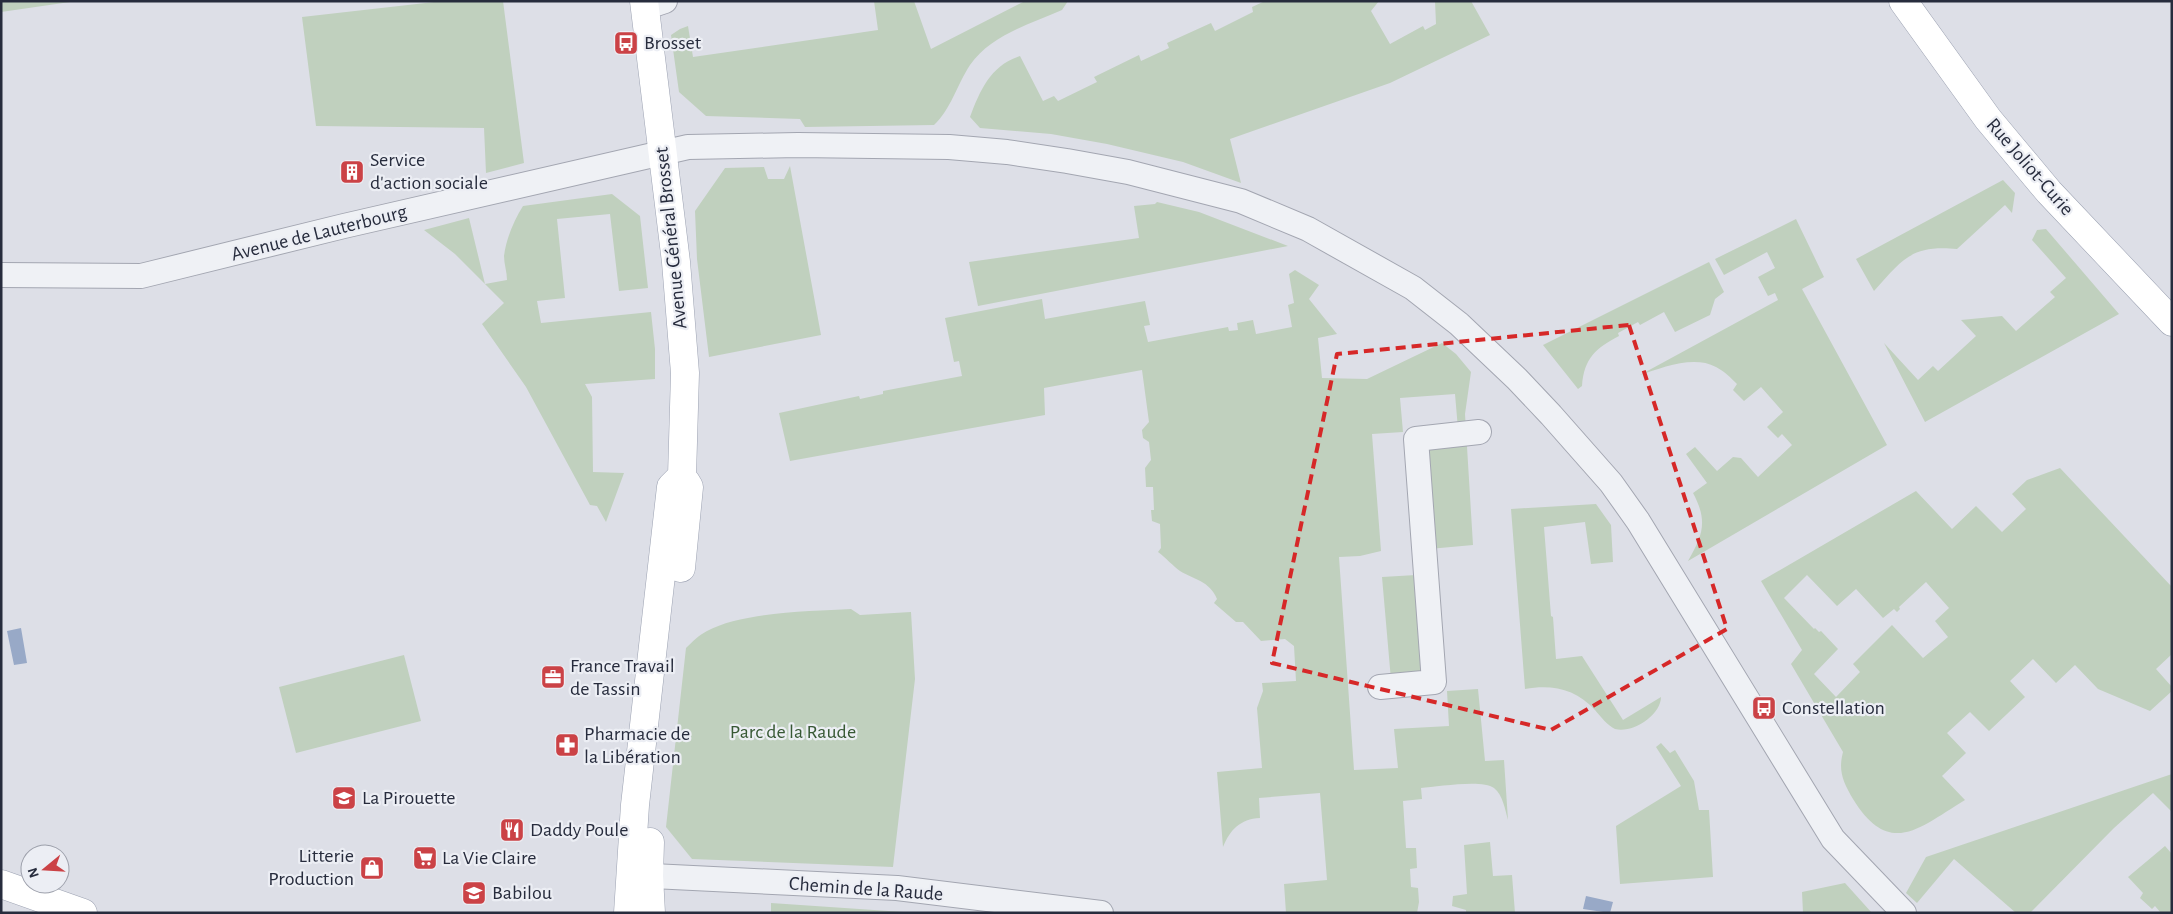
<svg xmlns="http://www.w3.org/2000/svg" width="2173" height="914" viewBox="0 0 2173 914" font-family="'Alegreya Sans',sans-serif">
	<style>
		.green { fill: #c0d0be; fill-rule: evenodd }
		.water { fill: #98a9c7 }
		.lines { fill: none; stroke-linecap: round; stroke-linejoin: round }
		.minor-casing { stroke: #a3a6b1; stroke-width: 26 }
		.major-casing { stroke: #9ca2b2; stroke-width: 29 }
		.minor { stroke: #eff1f5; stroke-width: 24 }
		.major { stroke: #fff; stroke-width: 28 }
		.marked { fill: none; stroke: #d62828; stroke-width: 4; stroke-dasharray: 10 6; stroke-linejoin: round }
		.labels { text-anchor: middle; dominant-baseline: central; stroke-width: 4.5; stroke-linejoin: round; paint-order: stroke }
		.poi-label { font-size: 20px; fill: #272c3d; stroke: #eceef4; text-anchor: start }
		.street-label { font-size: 20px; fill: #272c3d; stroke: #eceef4 }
		.park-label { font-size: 20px; fill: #375834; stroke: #eceef4 }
	</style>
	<rect width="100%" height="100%" fill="#dddfe7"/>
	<path class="green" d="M1,1H77L1,12Z
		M443,1H503L524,163L486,173L484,128L316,126L302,17Z
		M874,1H914L931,49L1025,1H1068L1062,10C1030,24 991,35 970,65C957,85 951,109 934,125L805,127L800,119L706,116L679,92L671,35L680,29L688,26L693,57L878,30Z
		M1265,1H1379L1371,11L1390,44L1423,26L1425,30L1436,24L1435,1H1471L1490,35L1390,83L1230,139L1241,183L1183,162L1107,144L1051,134L980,128L970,117C980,90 991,65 1020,56L1043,101L1054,96L1058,101L1097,82L1094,77L1139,55L1141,61L1169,48L1167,43L1211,23L1215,31L1253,12L1252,7Z
		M790,166L821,335L709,357L697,259L695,211L725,168L764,167L768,179H784Z
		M2003,180L2015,193L2012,213L2005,205L1957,249C1911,245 1903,259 1874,291L1856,259Z
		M612,194L640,216L648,288L619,291L610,214L557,219L565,298L537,301L541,323L651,312L655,349V379L585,384L592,397L593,472L624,473L606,522L597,506L590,505L526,387L482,324L504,303L455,254L424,230L469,218L485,284L507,280C507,272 504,264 504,256C506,239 514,220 523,206Z
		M1157,202L1199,212L1288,246L978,306L969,262L1139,238L1134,206L1155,204Z
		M1796,219L1824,277L1802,289L1887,445L1688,561C1703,535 1708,521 1693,493L1707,483L1686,454L1695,447L1717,471L1733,457L1741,458L1758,477L1792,445L1782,434L1778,438L1767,427L1783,412L1761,387L1744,401L1733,390L1737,384C1731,378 1724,371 1716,367C1693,355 1662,368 1640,375L1778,300L1775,293L1768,296L1758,277L1775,268L1767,252L1724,275L1715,259Z
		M2046,229L2119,314L1925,422L1884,343L1918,380L1933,366L1938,371L1976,336L1961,320L2002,316L2016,331L2055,297L2050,292L2066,278L2032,240L2037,230Z
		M1709,262L1724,292L1715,299L1710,315L1675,332L1664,312L1640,325L1638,322L1618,333L1619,336C1596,348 1584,358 1582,386L1578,389L1543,345Z
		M1295,270L1319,285L1309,299L1337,334L1318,338L1322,378L1367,379L1442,343L1456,354L1471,372L1465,414L1473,545L1429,549L1420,443L1458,429L1455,394L1400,398L1403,432L1372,434L1381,551L1360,556L1339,557L1354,770L1398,768L1394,729L1449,726L1447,691L1478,689L1485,761L1504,760L1508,820C1505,810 1503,795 1494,788C1482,779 1437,787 1421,788L1422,799L1403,801L1406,848H1416L1417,868L1410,869L1411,887L1418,888L1419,902L1417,913H1286L1284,884L1327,880L1320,793L1259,798L1260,818C1240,819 1230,830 1223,847L1217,772L1262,768L1257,708L1263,691L1262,683L1296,681L1294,646L1285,639L1261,641L1243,622H1236L1214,603L1217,599C1210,581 1193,579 1180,571C1173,566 1166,558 1158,552L1161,548L1160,524L1152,521L1151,510H1154L1153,487H1146L1145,468L1151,460L1149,442L1143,438L1142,430L1149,422L1142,370L1044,388L1045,415L790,461L779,413L859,396L860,399L883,394V391L962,376L959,361L954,362L945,318L1042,299L1045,319L1145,301L1150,325L1144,326L1148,342L1228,327L1229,331L1238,330L1237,323L1253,320L1256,334L1292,327L1288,305L1294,303L1289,274Z
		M2060,468L2172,587V654L2156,669L2172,687V691L2150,711L2098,689L2075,665L2056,683L2033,659L2010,681L2025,697L1989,731L1970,712L1947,733L1966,753L1942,776L1965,800C1920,827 1890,859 1853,799C1843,782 1838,771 1843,752L1791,664L1802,650L1761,581L1916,491L1952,529L1976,506L2002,532L2026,509L2012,494L2027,480ZM1807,575L1837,606L1856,589L1883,618L1894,609L1897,612L1900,609L1899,607L1926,582L1949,608L1935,621L1948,637L1923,658L1892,625L1853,664L1860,672L1836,697L1814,674L1838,649L1821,631L1819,632L1815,628L1814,629L1784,598Z
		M1596,504L1611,525L1613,562L1591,564L1585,522L1544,527L1551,616L1553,617L1556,659L1582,656L1623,720L1661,697C1661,715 1632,734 1615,729C1608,726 1600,716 1595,710C1576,689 1552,684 1525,689L1511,509Z
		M1416,575L1425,677L1391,680L1382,577Z
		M851,609L860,615L911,612L915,679L893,867L692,859L666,827L686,648C692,642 699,635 707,631C742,612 811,611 851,609Z
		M404,655L421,721L296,753L279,687Z
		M1661,743L1670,753L1675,750L1694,781L1699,810H1709L1713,877L1620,884L1616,826L1681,786L1656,747Z
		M2172,774V812L2153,793L2114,828L2030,913H2016L1954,859L1917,903L1906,893L1926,857Z
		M1490,842L1493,876L1512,875L1515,913H1466V910L1452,906L1453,896L1467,894L1464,845Z
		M2165,846L2172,854V913H2161L2155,906L2152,909L2140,898L2143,893L2128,877Z
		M1845,883L1872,913H1803L1802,892Z
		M771,903L918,913H771Z"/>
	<path class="water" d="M21,628L27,663L14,665L7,631Z
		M1586,896L1613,902L1610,913L1583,909Z"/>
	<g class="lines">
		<defs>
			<path id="minor" d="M644,8L665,1
				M1,275L141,276L344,226L688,147L798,145L949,147L1007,152L1067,161L1128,172L1241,201L1308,229L1413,288L1459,324L1517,379L1551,415L1611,483L1638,521L1833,839L1904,913
				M1380,687L1434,682L1416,439L1479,432
				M632,875L897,888L1101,913"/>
			<path id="major" d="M1903,1L1988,119L2049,192L2172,322
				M681,568L689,487L686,482
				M650,842L649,876L651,913
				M1,884L83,913
				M628,913L635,805L671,487L682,476L685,373L676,262L644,1"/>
		</defs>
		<use href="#minor" class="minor-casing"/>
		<use href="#major" class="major-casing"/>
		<use href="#minor" class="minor"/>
		<use href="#major" class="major"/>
	</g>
	<path class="marked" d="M1629,325L1727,629L1551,730L1272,663L1337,354Z"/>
	<defs>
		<symbol id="bus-square" viewBox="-11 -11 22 22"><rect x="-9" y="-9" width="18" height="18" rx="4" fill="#cb4246" stroke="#eceef4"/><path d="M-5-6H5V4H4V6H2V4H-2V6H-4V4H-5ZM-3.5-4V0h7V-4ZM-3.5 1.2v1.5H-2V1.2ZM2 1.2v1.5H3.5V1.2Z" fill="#fff"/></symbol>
		<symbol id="building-square" viewBox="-11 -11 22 22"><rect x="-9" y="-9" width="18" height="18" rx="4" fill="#cb4246" stroke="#eceef4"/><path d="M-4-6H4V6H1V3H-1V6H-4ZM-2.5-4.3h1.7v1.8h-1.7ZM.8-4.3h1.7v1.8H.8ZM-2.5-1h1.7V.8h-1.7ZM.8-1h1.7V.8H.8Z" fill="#fff"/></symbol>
		<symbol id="office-square" viewBox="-11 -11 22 22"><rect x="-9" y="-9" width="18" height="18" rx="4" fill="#cb4246" stroke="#eceef4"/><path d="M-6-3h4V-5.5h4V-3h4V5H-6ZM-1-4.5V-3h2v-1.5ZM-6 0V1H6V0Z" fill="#fff"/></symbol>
		<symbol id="pharmacy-square" viewBox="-11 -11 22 22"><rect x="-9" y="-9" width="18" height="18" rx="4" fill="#cb4246" stroke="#eceef4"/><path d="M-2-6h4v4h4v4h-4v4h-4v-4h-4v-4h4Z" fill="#fff"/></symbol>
		<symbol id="school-square" viewBox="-11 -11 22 22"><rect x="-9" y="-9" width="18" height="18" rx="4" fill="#cb4246" stroke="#eceef4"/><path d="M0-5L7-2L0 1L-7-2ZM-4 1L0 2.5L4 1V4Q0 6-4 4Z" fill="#fff"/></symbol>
		<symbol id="restaurant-square" viewBox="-11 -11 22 22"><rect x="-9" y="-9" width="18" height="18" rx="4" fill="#cb4246" stroke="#eceef4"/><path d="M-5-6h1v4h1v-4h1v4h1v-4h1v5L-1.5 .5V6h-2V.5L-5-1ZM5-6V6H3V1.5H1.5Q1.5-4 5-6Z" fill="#fff"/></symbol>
		<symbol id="supermarket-square" viewBox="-11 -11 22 22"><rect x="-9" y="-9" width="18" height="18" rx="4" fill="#cb4246" stroke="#eceef4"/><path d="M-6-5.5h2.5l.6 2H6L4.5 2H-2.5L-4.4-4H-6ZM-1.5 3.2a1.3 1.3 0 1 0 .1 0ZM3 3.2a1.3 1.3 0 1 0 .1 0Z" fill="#fff"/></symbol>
		<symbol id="shop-square" viewBox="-11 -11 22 22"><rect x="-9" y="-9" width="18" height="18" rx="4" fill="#cb4246" stroke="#eceef4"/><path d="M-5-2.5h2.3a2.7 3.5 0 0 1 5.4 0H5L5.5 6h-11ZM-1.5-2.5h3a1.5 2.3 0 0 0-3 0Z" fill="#fff"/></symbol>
	</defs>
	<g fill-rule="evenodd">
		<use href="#bus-square" x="612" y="29" width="28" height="28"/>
		<use href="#building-square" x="338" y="158" width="28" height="28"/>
		<use href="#office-square" x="539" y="663" width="28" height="28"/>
		<use href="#bus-square" x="1750" y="694" width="28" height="28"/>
		<use href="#pharmacy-square" x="553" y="731" width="28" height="28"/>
		<use href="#school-square" x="330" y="784" width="28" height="28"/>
		<use href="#restaurant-square" x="498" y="816" width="28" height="28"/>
		<use href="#supermarket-square" x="411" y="844" width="28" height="28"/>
		<use href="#shop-square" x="358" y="854" width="28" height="28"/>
		<use href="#school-square" x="460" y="879" width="28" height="28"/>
	</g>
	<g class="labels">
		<g class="poi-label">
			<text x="644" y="43">Brosset</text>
			<text x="370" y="160">Service<tspan x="370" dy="23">d'action sociale</tspan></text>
			<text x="570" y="666">France Travail<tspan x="570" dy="23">de Tassin</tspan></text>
			<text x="1782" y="708">Constellation</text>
			<text x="584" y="734">Pharmacie de<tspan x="584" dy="23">la Libération</tspan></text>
			<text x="362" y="798">La Pirouette</text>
			<text x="530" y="830">Daddy Poule</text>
			<text x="354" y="856" text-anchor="end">Litterie<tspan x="354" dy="23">Production</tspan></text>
			<text x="442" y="858">La Vie Claire</text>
			<text x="492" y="893">Babilou</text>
		</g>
		<g class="street-label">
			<text transform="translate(2030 167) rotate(49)">Rue Joliot-Curie</text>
			<text transform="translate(319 233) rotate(-14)">Avenue de Lauterbourg</text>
			<text transform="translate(671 238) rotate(-96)">Avenue Général Brosset</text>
			<text transform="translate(866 889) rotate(4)">Chemin de la Raude</text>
		</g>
		<g class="park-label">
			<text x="793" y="732">Parc de la Raude</text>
		</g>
	</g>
	<rect width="2173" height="914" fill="none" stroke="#272c3d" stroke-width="5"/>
	<g transform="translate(45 869) rotate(252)"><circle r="24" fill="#eceef4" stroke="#9da0ab"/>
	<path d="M0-4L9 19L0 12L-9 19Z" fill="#cb4246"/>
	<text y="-8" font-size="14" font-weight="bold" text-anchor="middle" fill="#272c3d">N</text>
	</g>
</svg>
